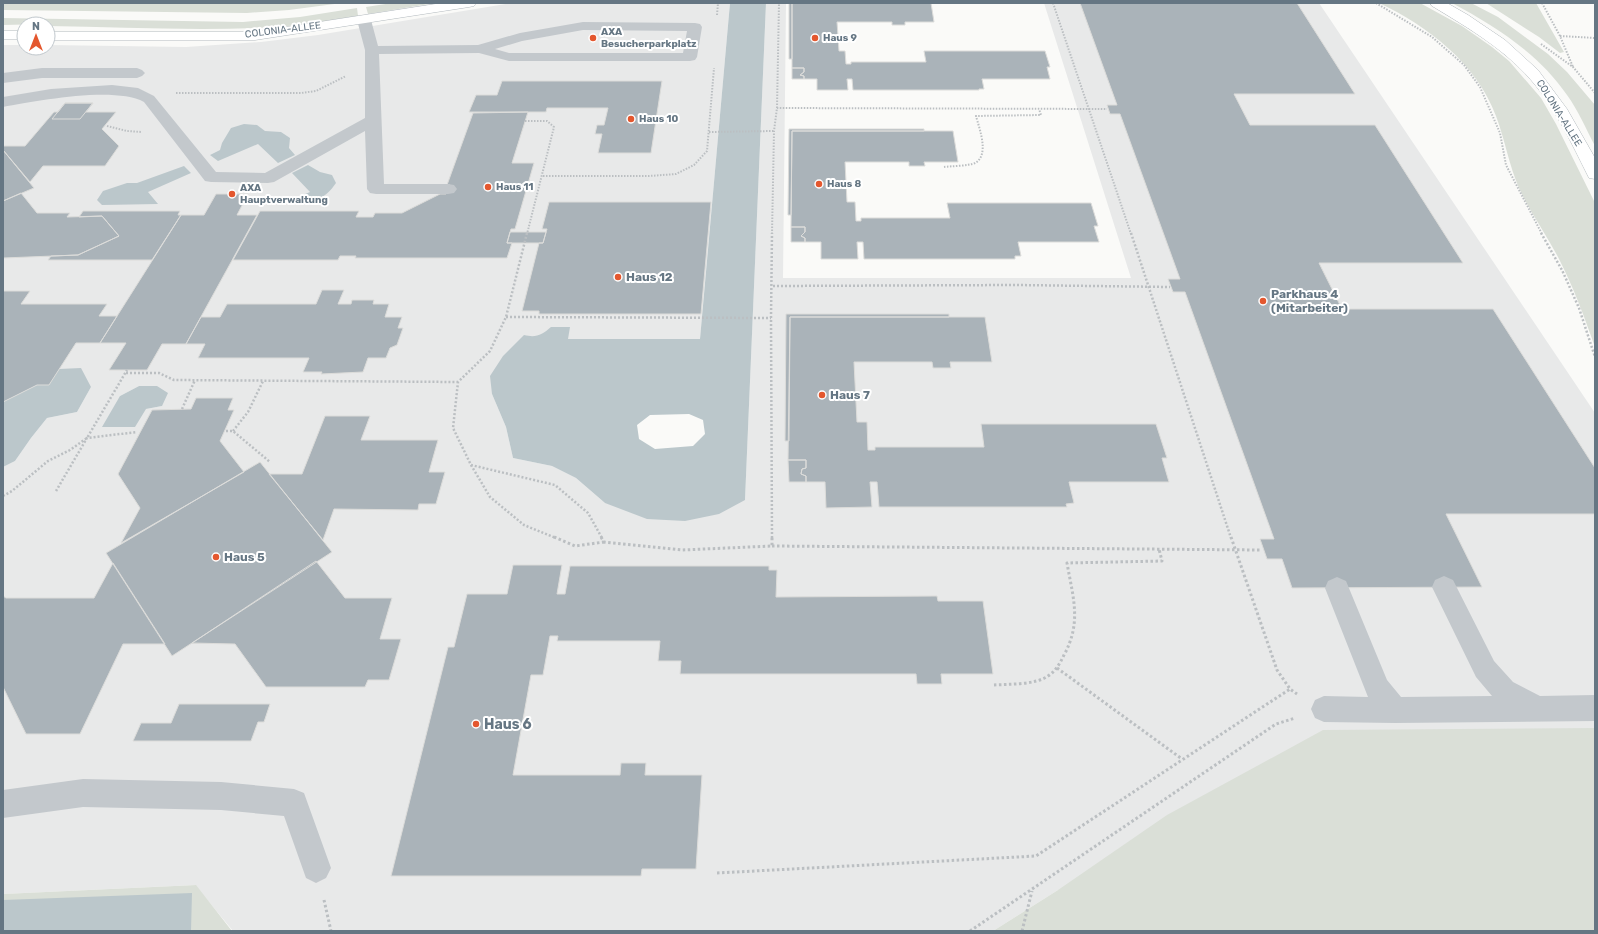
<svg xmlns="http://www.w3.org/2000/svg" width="1598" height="934" viewBox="0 0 1598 934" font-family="Rubik,sans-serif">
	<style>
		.built { fill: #e8e9e9; fill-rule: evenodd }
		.green { fill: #dadfd7 }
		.water { fill: #bbc7cb; fill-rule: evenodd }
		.building { fill: #aab3b9; stroke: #dcdcda }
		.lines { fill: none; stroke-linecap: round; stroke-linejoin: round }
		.secondary-casing { stroke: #b3babf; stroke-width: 1 }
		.path-far2 { stroke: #bbbfc2; stroke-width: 2; stroke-dasharray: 1.5 1.5; stroke-linecap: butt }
		.path-far1 { stroke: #bbbfc2; stroke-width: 2.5; stroke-dasharray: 2 2; stroke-linecap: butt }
		.path { stroke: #bbbfc2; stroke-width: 3; stroke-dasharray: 2.5 2.5; stroke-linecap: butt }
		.service { fill: #c3c8cc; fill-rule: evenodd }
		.secondary { fill: #fff; fill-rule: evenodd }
		.poi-dot { fill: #e4572e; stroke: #fff; stroke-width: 1.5 }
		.labels { text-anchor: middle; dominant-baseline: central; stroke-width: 4; stroke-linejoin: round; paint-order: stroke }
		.far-street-label { font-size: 10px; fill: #657683; stroke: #fff }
		.far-poi-label { font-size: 10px; font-weight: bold; fill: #657683; stroke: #fff; text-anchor: start }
		.poi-label { font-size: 12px; font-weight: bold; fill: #657683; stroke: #fff; text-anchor: start }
		.near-poi-label { font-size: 14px; font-weight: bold; fill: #657683; stroke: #fff; text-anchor: start }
	</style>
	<rect width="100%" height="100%" fill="#fafaf8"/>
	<path class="built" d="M511,3H730L700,339H568L544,333L534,338L492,394L506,427L513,458L552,466L576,478L605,503L745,500L766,3H786L783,278H1131L1044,3H1319L1595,413V839L1204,931L1058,890L993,931H233L195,885L3,894V467L15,461L31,438L47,418L77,412L91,387L39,384L3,402V45H24V48H48V45L186,47L261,42L318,35ZM139,386H157L162,406L146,409L120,396Z"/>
	<path class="green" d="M3,3H342L289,10L247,13L3,10Z
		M392,3H435L368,14L366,7Z
		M1379,3H1420L1462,26L1492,47L1509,61L1541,98L1556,124L1595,203V347C1584,316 1573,286 1558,257C1546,234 1530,212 1519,188C1509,165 1505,140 1496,116C1477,64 1428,26 1379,3Z
		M1452,3H1471L1498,17L1548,54L1567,72L1595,105V146C1586,129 1578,110 1567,95C1539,54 1495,26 1452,3Z
		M1486,3H1536L1564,52L1560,53L1539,37Z
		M357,8L358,16C335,19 312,24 289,26C209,32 128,27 48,26V24L3,25V18L243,22L300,17Z
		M1595,728V931H993L1058,890L1167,815L1323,730Z
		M196,885L232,931H3V894Z"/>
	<path class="water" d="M730,3H766L745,500L719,514L685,521L647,519L605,503L576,478L552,466L513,458L506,427L492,394L490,376L503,356L524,335C536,338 542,335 551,327H570L568,339H700ZM689,414L703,420L705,434L693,446L655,449L639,439L637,425L650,415Z
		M244,124L257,125L265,131L281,132L290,138L289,148L295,155L278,163L258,144L218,161L210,155L220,150L222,143L231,128Z
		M308,165L320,172L332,175L336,183C325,199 315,201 297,205L291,200L310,192L292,173Z
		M184,166L191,173L148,192L158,204L102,205L97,200L103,191L127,183H137Z
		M81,368L91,387L77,412L47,418L31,438L15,461L3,467V402L39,384L48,385L59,369Z
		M139,386H157L168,393L162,406L146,409L135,427H102L120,396Z
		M192,893L191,931H3V900Z"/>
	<path class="building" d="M789,3H792V59H789Z
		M792,3H931L934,22H905V25H892V22H837L839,51H845L846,64H851V62H926L924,51H1045L1050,67H1047L1050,79H982L984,89H979V90H853L852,79H847L848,90H817V79H804V76L800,75L804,72V68H792Z
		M1080,3H1297L1355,94H1234L1250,125H1375L1463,263H1319L1342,309H1493L1595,468V514H1446L1482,587L1292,588L1282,559H1267L1260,539H1274L1185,292H1173L1168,279H1180L1120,114H1110L1107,105H1117Z
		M792,68H804V72L800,75L804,76V79H792Z
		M502,81H662L651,153H598L602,134H595L597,125H604L608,108H547L546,112H469L476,95H497Z
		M65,103H93L86,112H116L102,129L119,146L105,166H43L30,182L3,150V146H25L54,112H58Z
		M65,103H93L80,119H52Z
		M528,112L512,163H534L515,229H511L507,243H512L507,258H355L356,256H340L338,260H233L260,211H359L356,217H373L375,213H402L440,194H446L450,185H447L473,113Z
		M789,129H924V131H792L791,215H788Z
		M792,131H953L958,162H924L925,166H909V162H845L847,202H855L856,221H861V218H950L947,203H1091L1098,226H1094L1099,242H1018L1021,256H1015V259H864L863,242H857L858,259H821V242H805V238L801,236L805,232V227H791Z
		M3,150L34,188L3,201Z
		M21,193L37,213H70L67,217L102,216L119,236L78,255L3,258V201Z
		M216,194H248L237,215H257L186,344H162L147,370H109L126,343H100L181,215H204Z
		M549,202H711L701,314H539V311H522L539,243H543L547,229H542Z
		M83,211H180L178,215H181L152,260H48L51,256L78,255L119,236L102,216L79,217Z
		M791,227H805V232L801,236L805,238V242H791Z
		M510,232H546L543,243H507Z
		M322,290H344L338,304H351L352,300H374L373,304H389L385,317H402L398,328H403L397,345L390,348L386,358H368L363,372L321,374L322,372H303L309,358H198L205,344H186L201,317H220L227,304H316Z
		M3,291H30L21,304H107L99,316H117L100,343H76L49,385H37L3,402Z
		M786,314H949V317H790L789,441H785Z
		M790,317H985L992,362H950L951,368H933L932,362H854L857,422H867L868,450H875V447H984L981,424H1156L1167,458H1162L1169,482H1069L1074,503L1066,504L1067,507H879L877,482H870L872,507L826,508L825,482H806V476L801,474L802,469L806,468V460H788Z
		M196,398H233L228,410H234L220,441L244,472L121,543L140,508L118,474L152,410L191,409Z
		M325,416H370L361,440H438L429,472H445L436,504H419L418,510L334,509L323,540L269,474H302Z
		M788,460H806V468L802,469L801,474L806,476V482H789Z
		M260,462L332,552L172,656L106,553Z
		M316,561L345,598H392L380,639H401L389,680H368L365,687H266L235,644L192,643Z
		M113,563L165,644H123L80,734H26L3,687V596L6,598H94Z
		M513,565H562L557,594H565L570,566H769V570H777L776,597L937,596L938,601H983L993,674H941L942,684H917L916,674H680L681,661H658L660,641H557L558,636H550L543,675H531L513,775H620L621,763H646L645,775H702L696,869H642L641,876H391L448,647H454L467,594H507Z
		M179,704H270L264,722H258L251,741H133L141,723H171Z"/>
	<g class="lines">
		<defs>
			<path id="secondary" d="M442,3H476L474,6L469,7L255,40H48V32H255Z
				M1430,3H1447L1468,15L1505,40L1538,70L1567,109L1595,158V179L1589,178L1587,174C1572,144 1557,112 1536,86C1508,51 1470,29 1432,6Z
				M3,31H24V39H3Z"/>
		</defs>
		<use href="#secondary" class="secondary-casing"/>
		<path class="path-far2" d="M1053,3L1131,234
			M1376,3L1432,37L1464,65L1480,87L1500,133L1506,165L1542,234
			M1542,3L1560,36L1573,67
			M717,15L718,3
			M1560,36L1595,38
			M1541,44L1573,67L1595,93
			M176,93H301L316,91L346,76
			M777,108L779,3
			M525,121H547L554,127L527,234
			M107,126L127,131L142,132
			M709,132L774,131
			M944,167C951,166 969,166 975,163C990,155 979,128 976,116L1041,115L1039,109
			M543,176H649L676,174L694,165L707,151L714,68
			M772,234L774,131L777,108L1107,109"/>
		<path class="path-far1" d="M527,233L506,317L490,351L458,382L453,428L471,465L555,485L588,513L602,538
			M1131,233L1231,538
			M1541,233L1562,270L1579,308L1595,357
			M773,286L1017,285L1170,287
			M506,317L771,318
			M126,373H159L174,380L458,382
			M182,409L195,380
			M226,431H233L270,462
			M233,431L248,412L263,381
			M471,465L490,497L524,525L556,538
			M56,491L87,438L137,432
			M3,496L12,491L48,461L70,450L87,438L127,370
			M772,538L771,318L772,233"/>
		<path class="path" d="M554,537L575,546L604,542
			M601,537L604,542L682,550L772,546V537
			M1231,537L1277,670L1290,689L1297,694
			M772,546L1262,550
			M1057,668L1182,759
			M994,685C1009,684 1035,685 1048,676C1056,671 1060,663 1064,655C1082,622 1073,598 1067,563L1162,561L1159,549
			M717,873L1036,856L1290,689
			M324,900L331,931
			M970,931L1276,724L1295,718
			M1022,931L1032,891"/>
		<path class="service" d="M364,16L369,17L371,20L378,46L478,45L520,33L583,22L695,23L700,24L702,27L697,57L695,60L690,61H509L479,53L379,54L384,184H448L454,185L457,189L454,193L448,194H376L370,193L367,189L365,131L274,182L268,183L211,182L205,181L144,102C114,86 37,101 3,107V97L51,89L112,85L138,88L154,96L216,172L265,173L365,118V50L357,20L359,17ZM583,30L687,31L683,53H509L495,49L522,41Z
			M42,68H137L142,70L145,73L142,76L137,78H42L3,83V73Z
			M1444,576L1453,580L1494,661L1513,682L1540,696L1595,695V721L1395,723L1324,722L1315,718L1311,709L1315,700L1324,696L1368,697L1325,588L1328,581L1337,577L1346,581L1387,680L1401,697L1492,696L1476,677L1432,587L1435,580Z
			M83,779L221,782L294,789L304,793L331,868L326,878L316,883L306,878L284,816L221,810L83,807L3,818V790Z"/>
		<use href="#secondary" class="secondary"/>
	</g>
	<g class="poi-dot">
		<circle cx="593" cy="38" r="4"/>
		<circle cx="815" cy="38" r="4"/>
		<circle cx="631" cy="119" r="4"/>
		<circle cx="819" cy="184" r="4"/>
		<circle cx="488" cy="187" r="4"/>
		<circle cx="232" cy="194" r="4"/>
		<circle cx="618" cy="277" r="4"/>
		<circle cx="1263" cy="301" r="4"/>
		<circle cx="822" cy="395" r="4"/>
		<circle cx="216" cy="557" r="4"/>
		<circle cx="476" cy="724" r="4"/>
	</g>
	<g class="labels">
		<g class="far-street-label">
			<text transform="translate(283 30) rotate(-7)">COLONIA-ALLEE</text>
			<text transform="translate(1559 113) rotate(58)">COLONIA-ALLEE</text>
		</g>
		<g class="far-poi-label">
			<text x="601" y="32">AXA<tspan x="601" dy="12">Besucherparkplatz</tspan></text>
			<text x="823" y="38">Haus 9</text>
			<text x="639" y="119">Haus 10</text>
			<text x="827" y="184">Haus 8</text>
			<text x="496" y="187">Haus 11</text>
			<text x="240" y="188">AXA<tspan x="240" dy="12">Hauptverwaltung</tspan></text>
		</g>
		<g class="poi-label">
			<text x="626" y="277">Haus 12</text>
			<text x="1271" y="294">Parkhaus 4<tspan x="1271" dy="14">(Mitarbeiter)</tspan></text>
			<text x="830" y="395">Haus 7</text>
			<text x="224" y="557">Haus 5</text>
		</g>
		<g class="near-poi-label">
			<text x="484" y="724">Haus 6</text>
		</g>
	</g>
	<rect width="1598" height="934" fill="none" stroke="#657683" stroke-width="8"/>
	<g transform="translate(36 36)"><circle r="19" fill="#ffffff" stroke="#c1c8cd"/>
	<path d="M0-3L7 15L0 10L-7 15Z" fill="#e4572e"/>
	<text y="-6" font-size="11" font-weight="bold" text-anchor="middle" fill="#657683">N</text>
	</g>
</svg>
